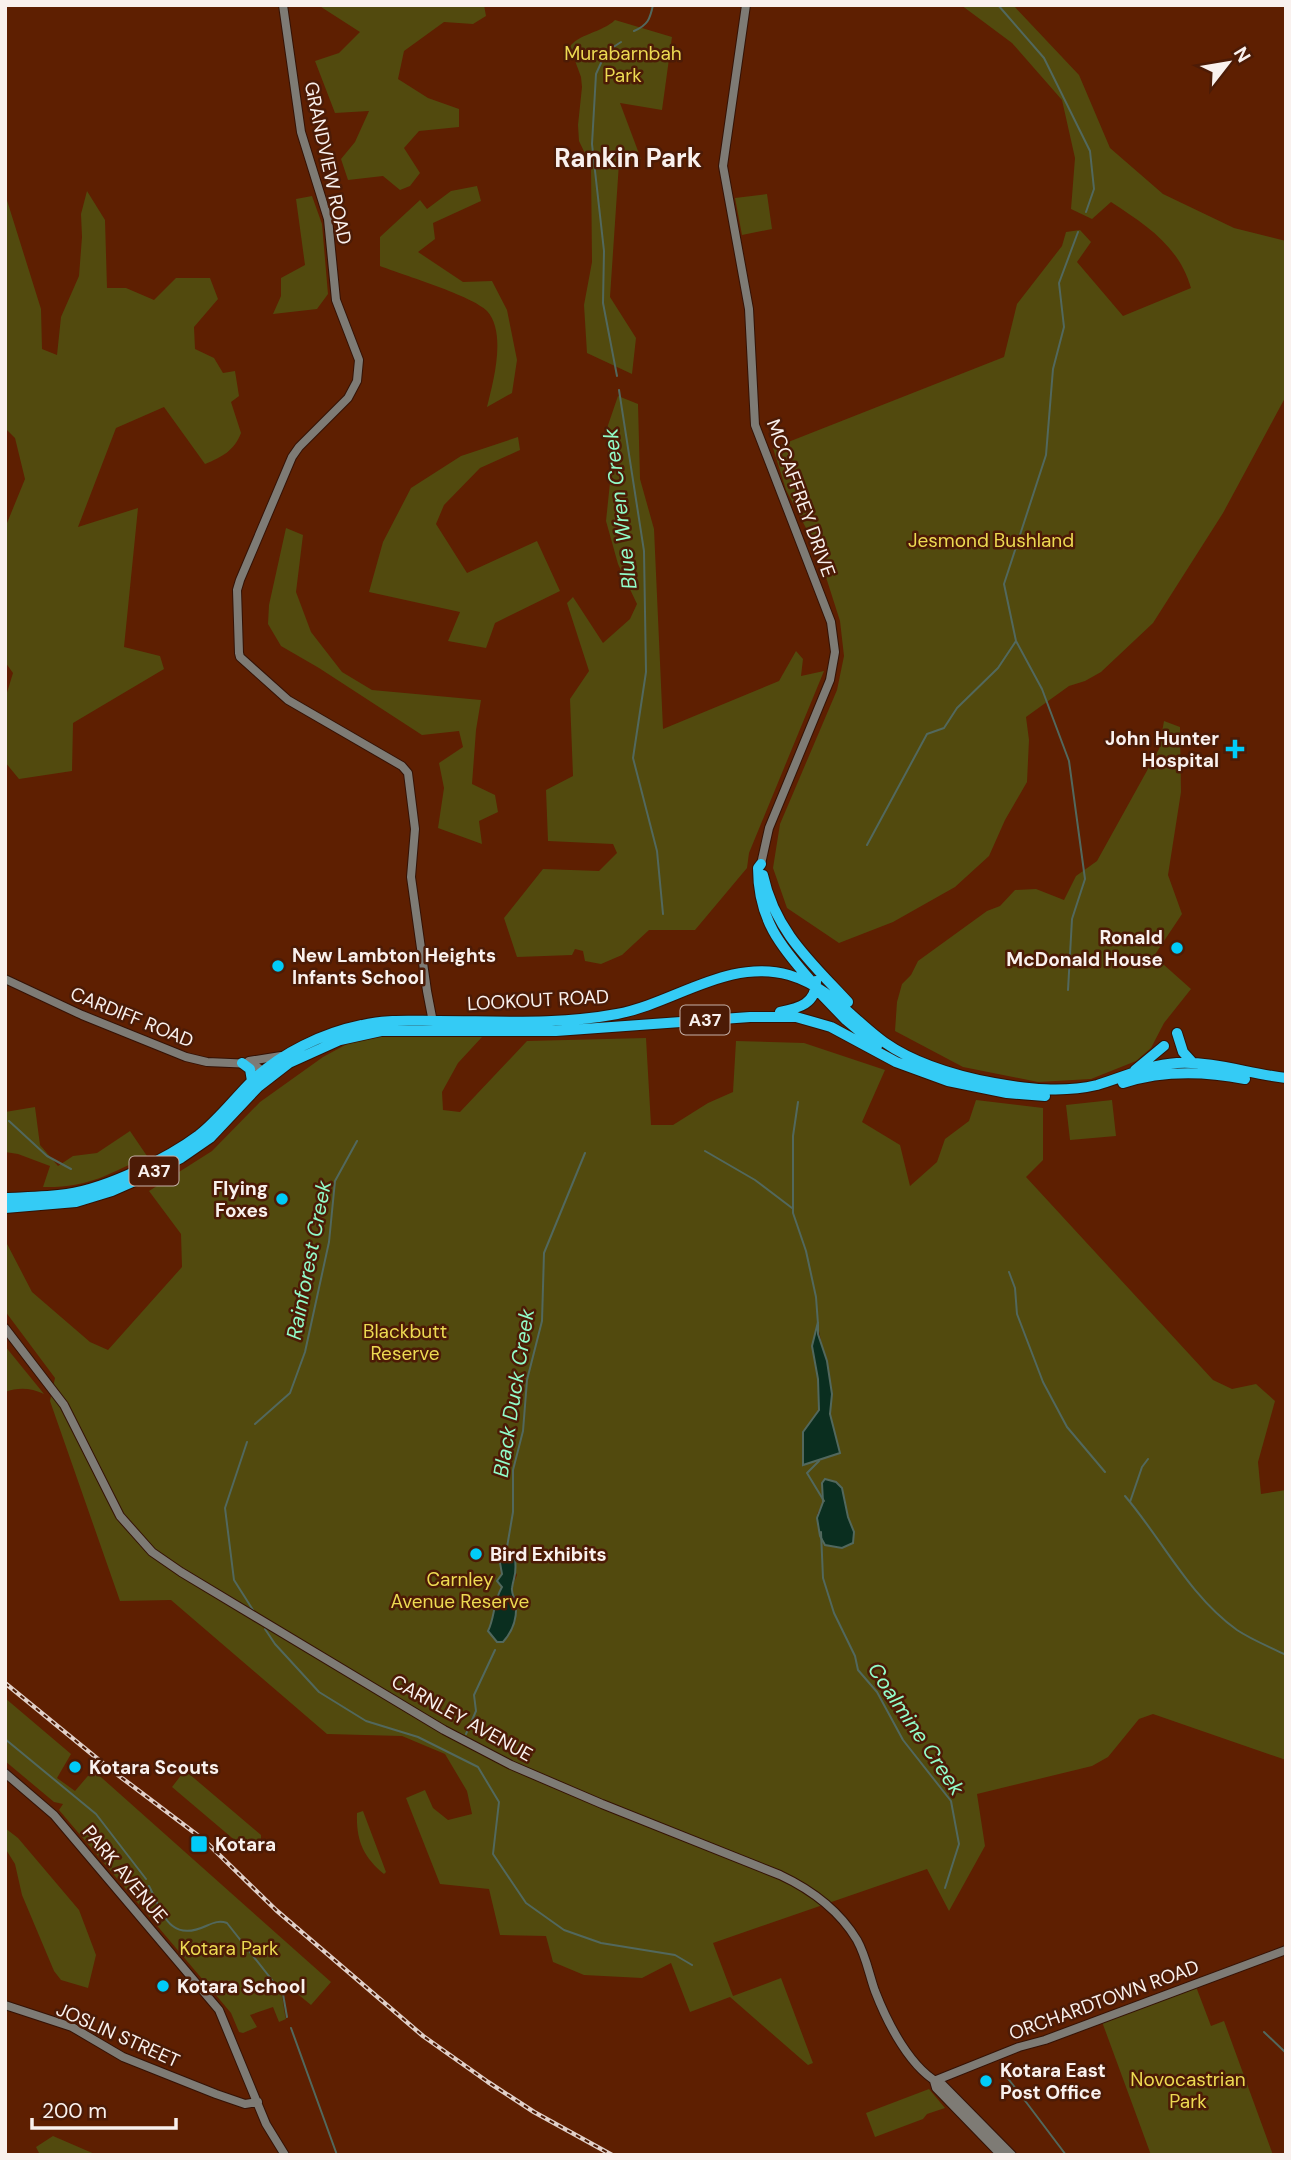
<svg xmlns="http://www.w3.org/2000/svg" width="1291" height="2160" viewBox="0 0 1291 2160" font-family="'DM Sans',sans-serif">
	<style>
		.green { fill: #524a0e; fill-rule: evenodd }
		.water { fill: #0a2e1f; stroke: #52685d; stroke-width: 2 }
		.lines { fill: none; stroke-linecap: round; stroke-linejoin: round }
		.stream { stroke: #52685d; stroke-width: 2 }
		.secondary-casing { stroke: #341205; stroke-width: 10 }
		.highway-casing { stroke: #341205; stroke-width: 12 }
		.secondary { stroke: #7e7b75; stroke-width: 8 }
		.highway { stroke: #34cbf5; stroke-width: 10 }
		.rail-casing { stroke: #e1d0c9; stroke-width: 4.5 }
		.rail { stroke: #4c1b06; stroke-width: 2; stroke-dasharray: 5; stroke-linecap: butt }
		.poi-dot { fill: #00cbf8; stroke: #4c1b06; stroke-width: 2.5 }
		.labels { text-anchor: middle; dominant-baseline: central; stroke-width: 5; stroke-linejoin: round; paint-order: stroke }
		.shield { fill: #4c1b06; stroke: #c5b1a8; stroke-width: 2 }
		.shield-label { font-size: 18px; font-weight: bold; fill: #f9f1ee }
		.park-label { font-size: 19px; fill: #edda52; stroke: #4c1b06 }
		.street-label { font-size: 19px; fill: #f9f1ee; stroke: #4c1b06 }
		.poi-label { font-size: 19px; font-weight: bold; fill: #f9f1ee; stroke: #4c1b06; text-anchor: start }
		.water-label { font-size: 21px; font-style: italic; fill: #92fcc9; stroke: #4c1b06 }
		.district-label { font-size: 26px; font-weight: bold; fill: #f9f1ee; stroke: #4c1b06 }
	</style>
	<rect width="100%" height="100%" fill="#5e1f01"/>
	<path class="green" d="M318,5H484L486,16L473,24L444,22L404,51L398,79L428,98L459,109V127L419,131L404,148L420,173L410,186L400,190L383,176L348,180L341,159L355,142L369,111L335,113L315,61L339,53L360,32Z
		M961,5H1013L1079,75L1110,148L1163,194L1234,228L1286,241V396L1223,513L1153,623L1101,672L1085,681L1069,686L1026,717L1029,740L1027,782L1005,820L989,856L955,887L893,922L839,943L787,908L773,868L780,824L837,690L844,656L840,621L817,549L786,490L773,448L1004,357L1017,304L1062,246L1066,232L1080,230L1091,242L1077,262L1123,316L1191,288C1179,246 1146,225 1111,202L1092,219L1071,209L1075,158L1062,100L1012,43Z
		M615,20L672,37L662,110L620,103L641,159L619,163L610,297L636,338L632,374L587,353L584,305L592,262L591,166L579,141L578,125L582,87L581,77L570,47C576,35 603,32 615,20Z
		M477,186L481,201L433,223L435,239L418,252L463,282L492,281L507,310L517,360L512,393L487,407C493,382 507,333 487,311C473,296 403,275 380,266V237L420,200L427,209L451,191Z
		M87,191L105,220L107,288H126L154,300L176,278H210L218,299L194,327L195,349L214,358L223,373L235,371L239,396L231,402L241,433C234,451 222,457 205,464L164,407L116,428L78,527L138,508L124,647L160,656L164,669L73,723L72,771L19,779L5,762V699L13,673L5,662V528L25,479L15,438L5,428V306L7,301L5,295V194L41,309L42,349L57,355L61,317L79,276L82,237L81,214Z
		M767,194L772,229L742,235L735,198Z
		M312,196L322,224L328,294L317,309L273,314L281,296V278L305,265L296,199Z
		M618,396L638,404L640,479L654,529L663,729L779,681L796,651L803,659L801,676L824,671L749,853L747,868L695,930H649L622,955L601,964L585,961L583,951L575,949L572,955L517,957L504,918L543,869L599,871L617,853L613,844L548,841L546,790L573,776L570,699L589,671L567,603L573,597L603,643L630,619L637,604L618,564L606,521L611,473L606,431Z
		M518,437L520,450L480,468L444,505L436,524L467,573L537,541L560,591L495,623L486,648L448,641L460,612L369,592L383,542L411,488L461,456Z
		M286,528L303,535L296,592L311,632L342,672L372,690L481,700L476,730L472,784L495,795L498,812L479,821L482,844L438,828L444,788L439,763L463,747L459,731L422,735L319,668L281,646L268,624L269,605Z
		M1164,721L1180,727L1181,792L1168,875L1182,914L1154,956L1191,989L1164,1023L1151,1048L1136,1061L1091,1079L1038,1082L963,1067L895,1031L897,1002L902,984L911,975L918,961L987,911L1000,906L1015,890L1036,889L1064,900L1076,876L1097,861L1159,749Z
		M360,1037H482L458,1063L442,1092L443,1110L460,1112L527,1041L646,1038L651,1125H673L708,1103L733,1092L736,1041L804,1043L885,1070L862,1122L900,1145L910,1186L937,1162L945,1139L969,1121L976,1100L1043,1108V1160L1026,1177L1213,1380L1232,1389L1256,1384L1275,1401L1258,1462L1261,1494L1286,1490V1760L1153,1714L1139,1719L1108,1757L1092,1766L977,1794L985,1846L949,1911L927,1869L713,1943L733,1996L781,1978L813,2063L808,2065L730,1997L690,2012L671,1963L642,1978L584,1975L553,1962L546,1936L500,1935L489,1889L440,1884L406,1798L425,1790L433,1808L448,1820L472,1814L467,1791L445,1754L402,1736L327,1734L171,1600L120,1601L50,1401L55,1378L5,1311V1240L32,1292L90,1342L108,1350L182,1267L181,1234L149,1191L212,1151L260,1102L323,1057ZM818,1326L832,1394L830,1414L840,1453L803,1465V1432L819,1410L818,1379L812,1346ZM825,1479L842,1488L848,1517L854,1532L817,1514L823,1502L822,1483ZM506,1553L517,1575L511,1589L516,1604L489,1631L502,1587L500,1563Z
		M1112,1100L1116,1136L1070,1140L1066,1105Z
		M35,1107L40,1145L58,1166L73,1156L97,1153L130,1131L147,1156C108,1175 87,1188 43,1187L50,1166L18,1154L5,1152V1112Z
		M5,1346L44,1394C31,1388 19,1387 5,1392Z
		M5,1698L71,1754L57,1778L75,1791L93,1770L331,1982L311,2005L282,1981L278,1986C284,1996 283,2008 286,2019L279,2022L273,2007L250,2015L257,2027L243,2033L239,2032L231,2013L59,1810L63,1804L54,1802L5,1761Z
		M188,1773L261,1835V1840L251,1854L172,1787L182,1774Z
		M363,1811L386,1872L384,1874C363,1857 356,1840 357,1813Z
		M5,1828L18,1838L79,1910L96,1955L88,1988L61,1980L54,1971L22,1895L15,1864L5,1848Z
		M1195,1984L1211,2026L1224,2021L1273,2155H1151L1101,2019Z
		M929,2089L945,2108L927,2114L923,2119L875,2137L866,2113Z
		M53,2136L97,2155H40L36,2147Z"/>
	<path class="water" d="M818,1322V1334L827,1361L832,1394L830,1414L840,1453L803,1465V1432L819,1410L818,1379L812,1346Z
		M825,1479L836,1482L842,1488L848,1517L854,1532L853,1543L842,1548L825,1545L820,1536L817,1518L823,1502L822,1483Z
		M506,1552L515,1559C517,1575 514,1575 512,1588C511,1593 515,1599 516,1604C517,1618 512,1632 503,1642H497L488,1631C495,1617 493,1602 502,1587L497,1581L502,1574L500,1563Z"/>
	<g class="lines">
		<path class="stream" d="M998,5L1044,58L1090,151L1094,189L1086,212
			M634,31C648,25 650,19 653,5
			M617,376L603,303L604,251L592,144L596,74L606,52L621,42
			M619,390L644,551L646,672L633,758L657,851L663,914
			M867,845L927,734L944,728L957,708L998,668L1016,641
			M1068,990L1072,919L1085,879L1069,761L1042,689L1016,641L1004,584L1046,455L1053,369L1064,327L1059,283L1078,232
			M798,1102L793,1136V1213L806,1251L816,1297L818,1324
			M9,1121L47,1156L71,1169
			M705,1151L755,1180L792,1208
			M1009,1272L1015,1288L1017,1314L1043,1382L1067,1427L1105,1472
			M255,1424L290,1393L305,1352L329,1242L335,1181L357,1141
			M247,1442L225,1508L234,1580L253,1610
			M819,1461L807,1473L824,1501
			M1125,1496C1162,1539 1189,1596 1237,1630C1252,1640 1270,1647 1286,1655
			M1130,1502L1142,1467L1148,1459
			M821,1532L823,1578L834,1613L855,1656L858,1670L877,1692L903,1740L951,1801L959,1844L945,1888
			M506,1553L513,1512V1470L523,1431L527,1380L542,1321L544,1253L585,1153
			M265,1629L275,1644L319,1692L366,1721L418,1737L478,1767L499,1802L493,1854L526,1903L564,1930L601,1943L675,1955L692,1965
			M466,1734L476,1711L474,1695L495,1650
			M5,1739L96,1814L146,1879
			M149,1886C163,1913 169,1943 206,1926C213,1923 219,1920 227,1923L283,1994L287,2017
			M291,2028L337,2155
			M1264,2032L1286,2053
			M1002,2071L1020,2094
			M1023,2098L1066,2155"/>
		<defs>
			<path id="secondary" d="M283,5L301,132L328,219L336,300L359,360L357,381L348,398L299,447L292,457L240,580L237,590L239,653L240,657L288,700L402,766L408,773L415,829L411,877L427,991L432,1017L436,1025
				M746,5L723,166L749,309L755,425L831,622L835,652L830,680L769,828L761,864
				M5,979L82,1015L186,1057L207,1062L253,1064L267,1074
				M249,1061L281,1056
				M5,1328L64,1405L120,1516L152,1552L181,1572L444,1730L511,1765L602,1804L780,1875C812,1890 839,1910 857,1940C866,1956 869,1974 875,1991C887,2022 911,2071 943,2085L1012,2155
				M5,1773L54,1815L219,2010L266,2124L285,2155
				M5,2005L72,2027L123,2057L216,2094L245,2104L258,2102
				M934,2081L1019,2047L1045,2040L1286,1950
				M934,2081L936,2088L1001,2155"/>
			<path id="highway" d="M761,864L758,868C758,919 780,946 812,982
				M763,875C775,931 811,962 848,1002
				M822,995L846,1020L877,1046
				M780,1012C799,1008 816,1004 816,981
				M1177,1033L1183,1052L1193,1063
				M242,1063L250,1069L252,1081
				M1135,1070L1164,1046
				M1123,1083C1163,1070 1203,1071 1245,1079
				M5,1198C26,1197 47,1197 67,1194C107,1188 167,1159 199,1135C219,1119 234,1099 252,1081C281,1053 323,1033 362,1025C387,1019 413,1021 438,1021C497,1021 559,1025 617,1014C675,1003 728,958 789,975C830,987 852,1019 884,1042C915,1064 957,1076 994,1083C1028,1089 1063,1093 1097,1085C1124,1077 1148,1065 1177,1063C1214,1061 1249,1074 1286,1078
				M5,1208L76,1202L112,1191L137,1180L181,1158L210,1138L258,1087L289,1063L340,1040L381,1031H556L750,1017H796L831,1027L896,1062L948,1081L1007,1093L1045,1096"/>
		</defs>
		<use href="#secondary" class="secondary-casing"/>
		<use href="#highway" class="highway-casing"/>
		<use href="#secondary" class="secondary"/>
		<use href="#highway" class="highway"/>
		<defs>
			<path id="rail" d="M5,1683L110,1769L204,1840L276,1910L423,2036L488,2082L534,2112L612,2155"/>
		</defs>
		<use href="#rail" class="rail-casing"/>
		<use href="#rail" class="rail"/>
	</g>
	<g class="poi-dot">
		<path d="M1231.5 738.5h7v7h7v7h-7v7h-7v-7h-7v-7h7z"/>
		<circle cx="1177" cy="948" r="7"/>
		<circle cx="278" cy="966" r="7"/>
		<circle cx="282" cy="1199" r="7"/>
		<circle cx="476" cy="1554" r="7"/>
		<circle cx="75" cy="1767" r="7"/>
		<rect x="190" y="1835" width="18" height="18" rx="3.5"/>
		<circle cx="163" cy="1986" r="7"/>
		<circle cx="986" cy="2081" r="7"/>
	</g>
	<g class="labels">
		<g class="shield">
			<rect x="680.5" y="1005.5" width="49" height="29" rx="5"/>
			<rect x="129.5" y="1156.5" width="49" height="29" rx="5"/>
		</g>
		<g class="shield-label">
			<text x="705" y="1020">A37</text>
			<text x="154" y="1171">A37</text>
		</g>
		<g class="park-label">
			<text x="623" y="53">Murabarnbah<tspan x="623" dy="22">Park</tspan></text>
			<text x="991" y="540">Jesmond Bushland</text>
			<text x="405" y="1331">Blackbutt<tspan x="405" dy="22">Reserve</tspan></text>
			<text x="460" y="1579">Carnley<tspan x="460" dy="22">Avenue Reserve</tspan></text>
			<text x="229" y="1948">Kotara Park</text>
			<text x="1188" y="2079">Novocastrian<tspan x="1188" dy="22">Park</tspan></text>
		</g>
		<g class="street-label">
			<text transform="translate(328 163) rotate(78)">GRANDVIEW ROAD</text>
			<text transform="translate(801 498) rotate(70)">MCCAFFREY DRIVE</text>
			<text transform="translate(538 1000) rotate(-3)">LOOKOUT ROAD</text>
			<text transform="translate(132 1017) rotate(22)">CARDIFF ROAD</text>
			<text transform="translate(462 1718) rotate(29)">CARNLEY AVENUE</text>
			<text transform="translate(125 1874) rotate(50)">PARK AVENUE</text>
			<text transform="translate(1104 2000) rotate(-20)">ORCHARDTOWN ROAD</text>
			<text transform="translate(118 2035) rotate(24)">JOSLIN STREET</text>
		</g>
		<g class="poi-label">
			<text x="1219" y="738" text-anchor="end">John Hunter<tspan x="1219" dy="22">Hospital</tspan></text>
			<text x="1163" y="937" text-anchor="end">Ronald<tspan x="1163" dy="22">McDonald House</tspan></text>
			<text x="292" y="955">New Lambton Heights<tspan x="292" dy="22">Infants School</tspan></text>
			<text x="268" y="1188" text-anchor="end">Flying<tspan x="268" dy="22">Foxes</tspan></text>
			<text x="490" y="1554">Bird Exhibits</text>
			<text x="89" y="1767">Kotara Scouts</text>
			<text x="215" y="1844">Kotara</text>
			<text x="177" y="1986">Kotara School</text>
			<text x="1000" y="2070">Kotara East<tspan x="1000" dy="22">Post Office</tspan></text>
		</g>
		<g class="water-label">
			<text transform="translate(620 509) rotate(-97)">Blue Wren Creek</text>
			<text transform="translate(309 1260) rotate(-79)">Rainforest Creek</text>
			<text transform="translate(514 1393) rotate(-81)">Black Duck Creek</text>
			<text transform="translate(916 1729) rotate(56)">Coalmine Creek</text>
		</g>
		<g class="district-label">
			<text x="628" y="158">Rankin Park</text>
		</g>
	</g>
	<rect width="1291" height="2160" fill="none" stroke="#f9f1ee" stroke-width="14"/>
	<g transform="translate(1228 63) rotate(59)" stroke="#4c1b06" stroke-width="5" paint-order="stroke">
	<path d="M0-5L12 26L0 18L-12 26Z" fill="#f9f1ee"/>
	<text y="-10" font-size="19" font-weight="bold" text-anchor="middle" fill="#f9f1ee">N</text>
	</g>
	<path d="M32 2118v10h144v-10" fill="none" stroke="#f9f1ee" stroke-width="3.5"/>
	<text x="42" y="2118" font-size="21" fill="#f9f1ee" stroke="#4c1b06" stroke-width="5" paint-order="stroke">200 m</text>
</svg>
